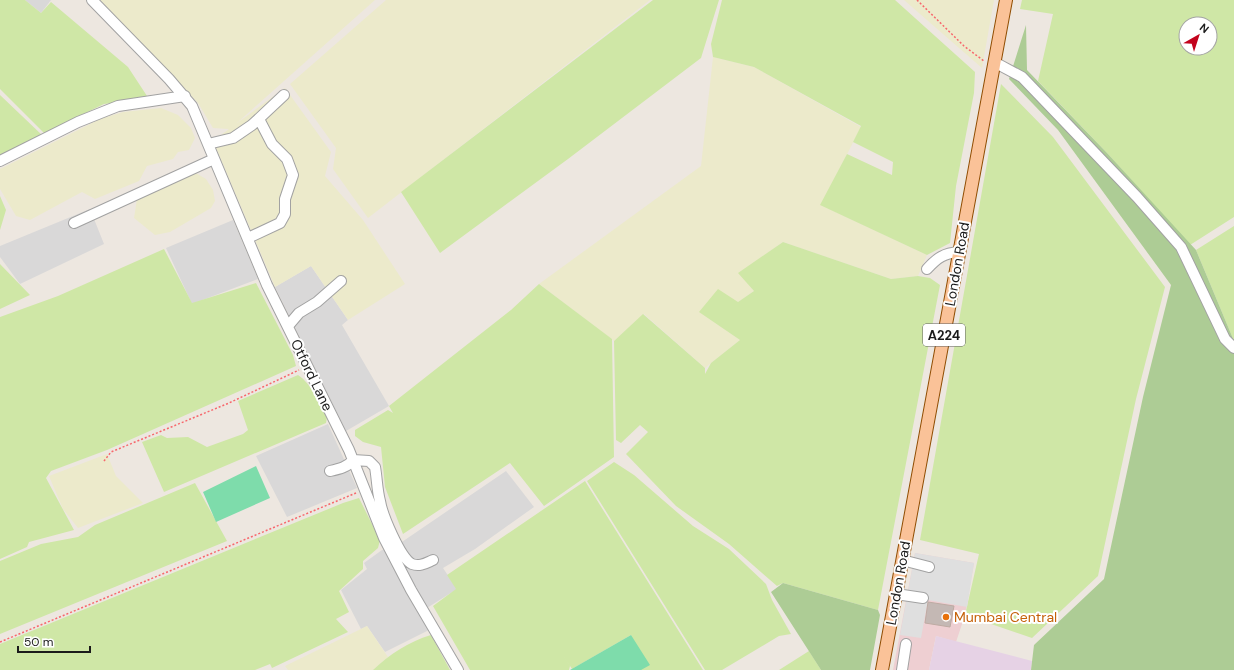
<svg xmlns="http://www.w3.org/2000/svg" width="1234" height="670" viewBox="0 0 1234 670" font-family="'DM Sans',sans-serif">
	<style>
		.residential { fill: #d9d8d8 }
		.commercial { fill: #eecfd2 }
		.industrial { fill: #e6d2e5 }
		.farmland { fill: #eceacb }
		.grass { fill: #cfe7a6; fill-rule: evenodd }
		.forest { fill: #adcc95 }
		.pitch { fill: #7edcab }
		.parking { fill: #dfdfdf }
		.building { fill: #c4b8b4; stroke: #beaba3 }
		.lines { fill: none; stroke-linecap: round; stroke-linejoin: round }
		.minor-casing { stroke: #a2a2a2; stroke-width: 12 }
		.major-casing { stroke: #904d02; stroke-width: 14 }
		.path { stroke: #f7676c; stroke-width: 1.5; stroke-dasharray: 2 2; stroke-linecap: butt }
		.minor { stroke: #fff; stroke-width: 10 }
		.major { stroke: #fac298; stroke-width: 12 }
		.food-dot { fill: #e8710a; stroke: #fff; stroke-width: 1.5 }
		.labels { text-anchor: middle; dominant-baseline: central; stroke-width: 4; stroke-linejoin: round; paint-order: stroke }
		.shield { fill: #fff; stroke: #5f5f5f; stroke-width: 1 }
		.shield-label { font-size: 13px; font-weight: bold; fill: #1b1b1b }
		.street-label { font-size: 14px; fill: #1b1b1b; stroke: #fff }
		.food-label { font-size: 14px; fill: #c56008; stroke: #fff; text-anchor: start }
	</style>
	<rect width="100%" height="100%" fill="#ede7e0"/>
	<path class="residential" d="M25,0H51L41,13Z
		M90,209L104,244L20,284L0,257V246Z
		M233,220L258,279L192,304L166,248Z
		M311,266L348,320L342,325L389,406L346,431L275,287Z
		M328,424L357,488L287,517L256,456Z
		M506,471L534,507L475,549L443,568L457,589L419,613L429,630L385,652L367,626L361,629L341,590L367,569L364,563L382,550L396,546Z"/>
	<path class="commercial" d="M915,553L974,563L965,615L956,642L936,636L929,670H893Z"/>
	<path class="industrial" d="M936,636L1032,661L1031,670H929Z"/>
	<path class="farmland" d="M100,0H375L237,123L285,88L331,152L325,176L363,220L405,284L348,320L311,266L275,287L213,141L229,129L213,128L198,103Z
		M386,0H650L368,218L333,169L336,148L290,84Z
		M904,0H994L982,68Z
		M713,57L754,67L861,127L821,205L927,255L918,276L891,279L783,242L739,273L754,291L738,302L700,312L740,340L705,368L644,314L614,341L539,284L701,166Z
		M161,108L178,115L191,128L195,138L189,150L178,152L173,159L147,166L139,181L95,199L82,192L30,220L16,216L0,189V169L100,119L123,112Z
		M194,172L206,179L213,190L215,201L211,208L170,232L155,235L134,218L137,199Z
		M107,454L116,476L143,503L78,528L63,509L49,476Z
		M367,626L388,657L373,670H288L285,666Z"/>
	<path class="grass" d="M0,0H25L41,13L51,2L128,67L147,96L145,99L104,104L44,133L0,89Z
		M653,0H719L701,58L568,159L440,253L401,192Z
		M722,0H895L975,72L974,93L956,186L950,243L927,255L820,205L847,154L892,175L893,162L853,142L861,126L754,67L713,57L711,44Z
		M1022,0H1234V217L1190,245L1108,154L1038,81L1053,14L1020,9ZM1186,24H1210V48H1186Z
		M1001,84L1053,137L1165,287L1136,399L1098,576L1032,638L965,615L979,554L920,540Z
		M0,95L43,136L0,156Z
		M0,196L6,210L0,230Z
		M1234,226V341L1196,250Z
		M783,242L891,279L918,276L930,278L940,285L878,610L783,583L777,586L729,544L676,506L626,454L648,432L640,425L621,443L616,440L614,341L643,314L705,368V374L711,363L740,340L699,312L718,289L738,302L754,291L738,273Z
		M164,249L192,303L256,283L293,355L296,366L107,450L51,471L46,478L74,530L29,542L27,547L0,559V317L58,296Z
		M0,264L30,295L0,309Z
		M539,284L612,339L614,457L544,506L510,463L403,534L385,487L381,447L363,442L355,436V430L388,410L393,413L389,406L511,310Z
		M298,375C312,384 319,403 327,417L326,423L164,492L142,442L161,435L167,438L188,437L207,447L243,434L248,430L238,401Z
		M614,462L634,475L693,526L729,549L766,584L772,600L791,634L779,636L722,670H705L587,481Z
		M585,481L703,670H641L631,635L572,669L555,643L570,666L569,670H470L433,606L456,589L447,575Z
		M195,483L227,541L0,634V561L41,544L78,537L95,525Z
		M359,498L380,540L378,548L363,561V569L339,591L349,612L336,619L348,632L272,668L270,664L255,670H0V644L343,503Z
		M431,635L450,670H373C390,654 408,642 431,635Z
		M809,651L821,670H779Z"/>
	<path class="forest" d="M1026,25L1027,70L1108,154L1196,250L1234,341V670H1031L1034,645L1104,579L1143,397L1171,285L1058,130L1009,79Z
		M783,583L878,610L880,615L870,670H821L771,592Z"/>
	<path class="pitch" d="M256,466L270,498L216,522L203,492Z
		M631,635L650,665L641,670H570Z"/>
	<path class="parking" d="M915,553L974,563L967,607L928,600L921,638L900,635Z"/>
	<path class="building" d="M928,602L954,606L950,627L925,623Z"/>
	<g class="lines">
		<defs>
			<path id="minor" d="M92,0L169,79L192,106L267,285L349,450L384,538L411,590L458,670
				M994,62L1022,77L1137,197L1181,247L1225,339L1234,348
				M208,144L233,138L252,125L284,95
				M0,161L78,122L118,106L185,96
				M74,223L214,159
				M248,238L280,223L285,214V199L293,175L287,159L272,144L259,119
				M927,269C937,258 944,253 959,252
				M288,326L299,313L317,302L341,281
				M330,471C339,469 348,467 353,460L369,461L375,467C377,478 377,490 380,501C382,514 400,558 412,564C420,567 426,563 433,560
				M902,560L929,567
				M896,594L923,598
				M902,670L906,644"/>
			<path id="major" d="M882,670L1006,0"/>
		</defs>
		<use href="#minor" class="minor-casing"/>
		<use href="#major" class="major-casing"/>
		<path class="path" d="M917,0L964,46L984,61
			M104,461L111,452L229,403L299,370
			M0,642L356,493"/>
		<use href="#minor" class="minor"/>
		<use href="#major" class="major"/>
	</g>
	<circle class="food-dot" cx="946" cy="617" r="4"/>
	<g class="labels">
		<rect class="shield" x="923" y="324" width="42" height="22" rx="3"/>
		<g class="shield-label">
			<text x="944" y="335">A224</text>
		</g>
		<g class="street-label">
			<text transform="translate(957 264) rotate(-80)">London Road</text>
			<text transform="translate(312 375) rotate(64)">Otford Lane</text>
			<text transform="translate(898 583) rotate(-80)">London Road</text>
		</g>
		<g class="food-label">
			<text x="954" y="617">Mumbai Central</text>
		</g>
	</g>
	<g transform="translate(1198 36) rotate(39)"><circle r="19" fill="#ffffff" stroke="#a4a4a4"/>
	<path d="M0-3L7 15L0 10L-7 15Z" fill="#c3031d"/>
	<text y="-6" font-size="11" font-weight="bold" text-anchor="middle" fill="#1b1b1b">N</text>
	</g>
	<path d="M18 646v6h72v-6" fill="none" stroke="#1b1b1b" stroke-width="2"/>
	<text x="24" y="646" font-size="12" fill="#1b1b1b" stroke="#ffffff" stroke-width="3" paint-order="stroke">50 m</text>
</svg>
